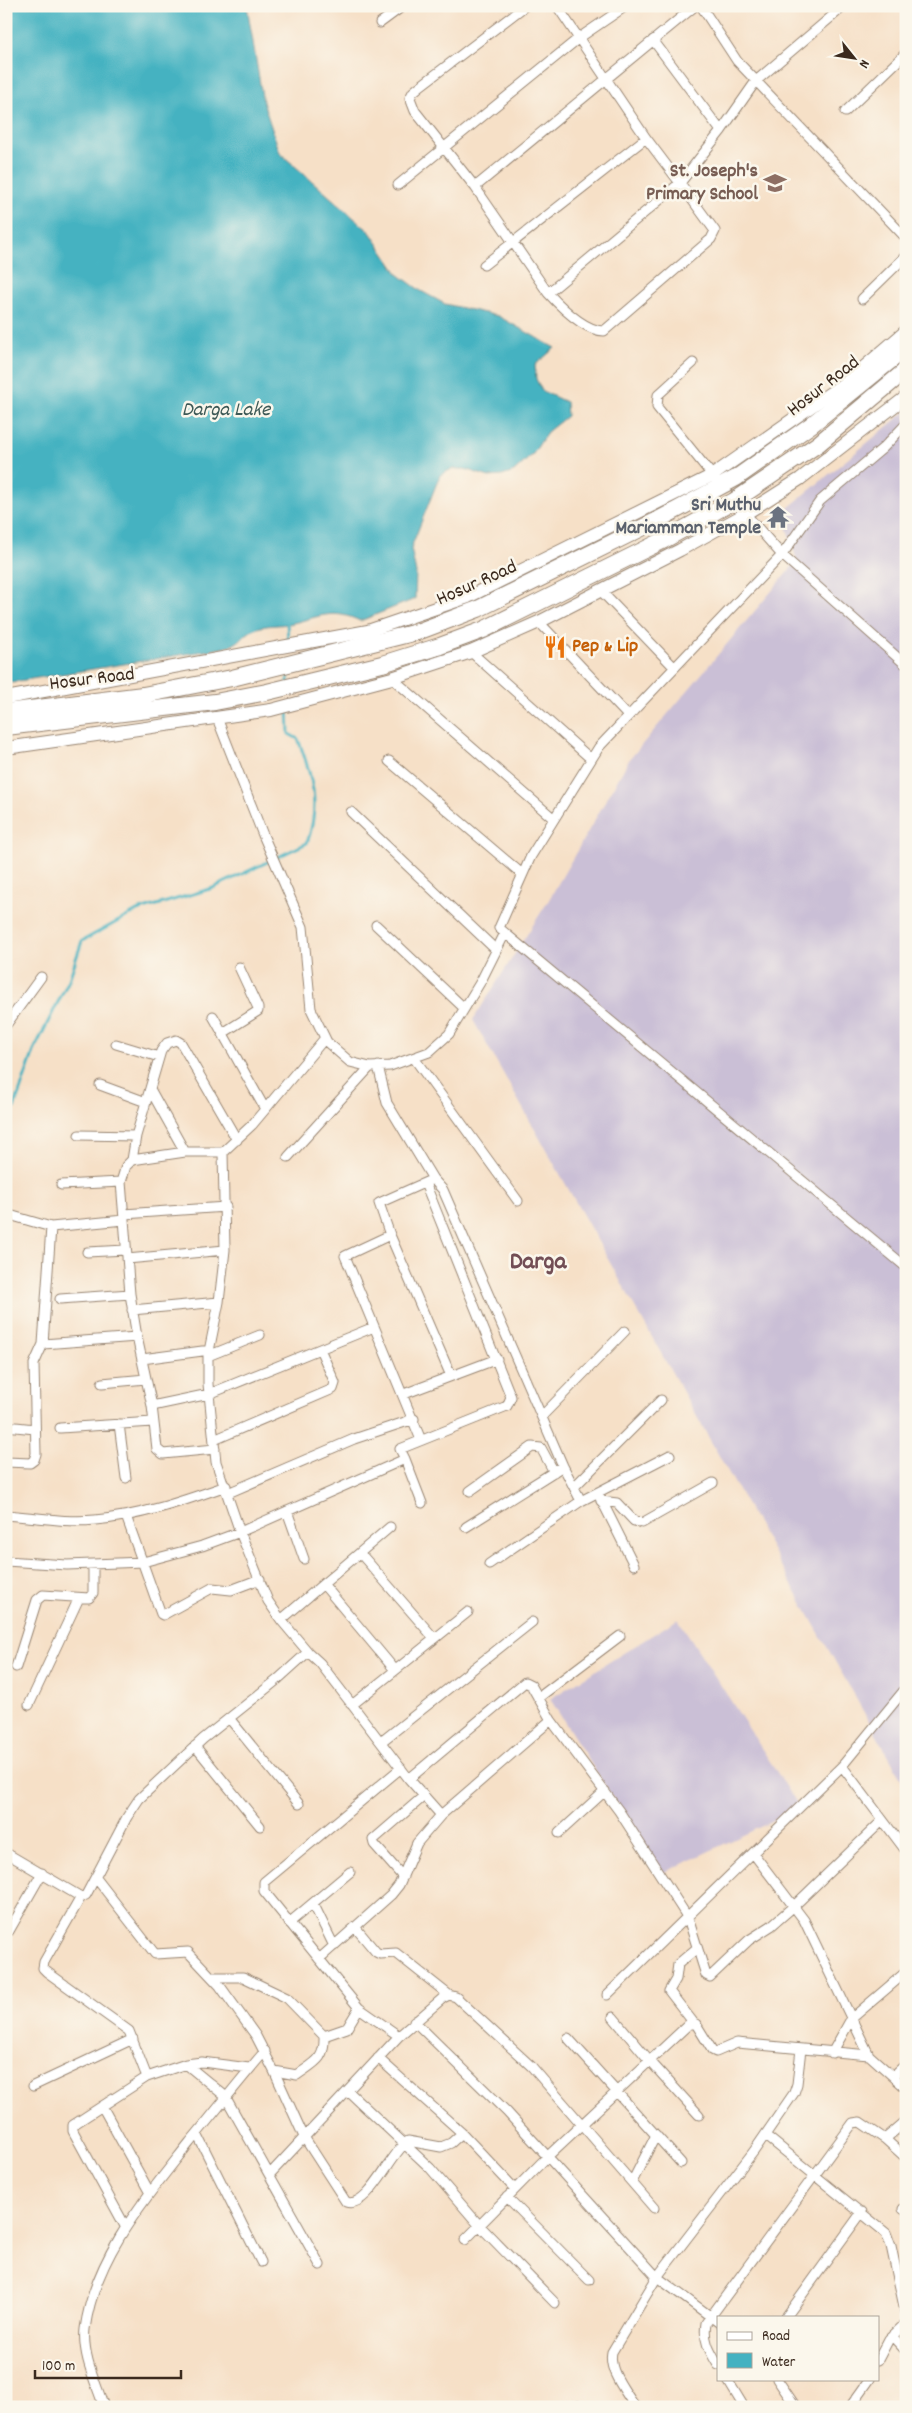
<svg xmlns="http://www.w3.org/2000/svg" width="912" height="2413" viewBox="0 0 912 2413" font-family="Dekko,sans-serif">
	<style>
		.industrial { fill: #cabfd6 }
		.water { fill: #44b2c1; stroke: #406e70 }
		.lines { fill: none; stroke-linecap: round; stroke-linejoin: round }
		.stream { stroke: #44b2c1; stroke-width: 3 }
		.street-casing { stroke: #988572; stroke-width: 11 }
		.secondary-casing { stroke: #988572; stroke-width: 14 }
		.highway-casing { stroke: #988572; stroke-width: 18 }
		.street { stroke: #fff; stroke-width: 9 }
		.secondary { stroke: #fff; stroke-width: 12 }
		.highway { stroke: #fff; stroke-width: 16 }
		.labels { text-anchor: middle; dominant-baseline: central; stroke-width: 5; stroke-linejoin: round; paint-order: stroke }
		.education-label { font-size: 20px; font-weight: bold; fill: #785e54; stroke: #fbf7ec; text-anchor: end }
		.street-label { font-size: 20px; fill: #3b2a1e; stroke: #fbf7ec }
		.worship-label { font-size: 20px; font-weight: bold; fill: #5b616d; stroke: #fbf7ec; text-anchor: end }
		.food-label { font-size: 20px; font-weight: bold; fill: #c56008; stroke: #fbf7ec; text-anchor: start }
		.water-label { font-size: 21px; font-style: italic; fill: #3e5a57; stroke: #fbf7ec }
		.district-label { font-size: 25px; font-weight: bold; fill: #724e55; stroke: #fbf7ec }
	</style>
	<rect width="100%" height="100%" fill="#fbf7ec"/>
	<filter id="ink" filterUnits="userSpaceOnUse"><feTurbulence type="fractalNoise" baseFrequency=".02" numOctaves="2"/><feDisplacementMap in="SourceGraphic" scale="10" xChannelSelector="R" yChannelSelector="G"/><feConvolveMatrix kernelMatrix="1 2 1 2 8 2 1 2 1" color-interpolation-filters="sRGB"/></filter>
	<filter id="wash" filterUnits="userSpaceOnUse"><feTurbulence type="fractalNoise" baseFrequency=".0096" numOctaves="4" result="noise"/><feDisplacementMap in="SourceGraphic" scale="20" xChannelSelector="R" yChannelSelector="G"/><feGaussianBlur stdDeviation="1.12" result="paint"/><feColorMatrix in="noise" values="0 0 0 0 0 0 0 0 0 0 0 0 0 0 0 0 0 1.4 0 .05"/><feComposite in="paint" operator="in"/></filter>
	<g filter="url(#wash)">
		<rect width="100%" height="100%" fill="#f6e0c7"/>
		<path class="industrial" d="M906,411V1787L473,1020L547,903L629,760L797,561L782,513Z
			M678,1619L800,1808L661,1874L550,1699Z"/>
		<path class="water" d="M6,6H247L263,102L280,153L370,232L399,275L421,291L445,304L498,316L555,348L535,365L536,379L542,391L566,402L567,416L547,432L533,454L514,472L502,476L489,477L465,469H452L440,475L411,548L416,573L415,599L360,621C333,608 319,617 293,623C281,626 266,624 255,629C242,635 241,644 223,648L6,683Z"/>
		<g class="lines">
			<path class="stream" d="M287,621L288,642
				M288,669V682
				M6,1131L35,1048L69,980L82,941L137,911L213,888L307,843C321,804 312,776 298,739L289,734L288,708"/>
		</g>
	</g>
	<g filter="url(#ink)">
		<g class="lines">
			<defs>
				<path id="street" d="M525,6L419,87L413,92L410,98L415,111L475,187L548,293L680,183L715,231L711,239L604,331C585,331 560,306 548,293
					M557,6L646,138L680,183L721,131L756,81L844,6
					M701,6L737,61L906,238
					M380,23L403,6
					M653,40L721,131
					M845,112L906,53
					M398,185L579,38L626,6
					M475,187L695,6
					M484,265L646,138
					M862,299L906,256
					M693,363L658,395L657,407L716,480
					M906,424L883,448L820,501L782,555L906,665
					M734,501L782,555L599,747L531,856L499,928L906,1267
					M600,590L674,667
					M539,622L628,716
					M471,652L591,759
					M392,678L554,819
					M217,718L263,835L303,927L311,1009L327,1042L350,1062L370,1067L390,1066L429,1052L449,1034L481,981L505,933
					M389,761L522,874
					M351,812L496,950
					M376,925L464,1008
					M213,1016L265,1109
					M6,1025L41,977
					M223,1033L258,1011V1008L239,967
					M116,1044L159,1057
					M414,1058L518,1201
					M378,1066L387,1103L433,1179L379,1203L390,1235L345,1256L421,1440
					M100,1085L146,1102
					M150,1089L185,1152
					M79,1135L136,1136
					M288,1157L370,1067
					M132,1160L136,1136L161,1051L167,1043L176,1040L181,1043L237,1140
					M433,1179L443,1190L563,1466L581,1501
					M61,1185L121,1182
					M6,1214L51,1227L43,1344L34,1364L36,1454L34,1460L30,1463L6,1462
					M124,1214L226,1207
					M51,1227L124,1220
					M390,1235L451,1376
					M87,1252L126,1250
					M127,1259L225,1250
					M130,1294L137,1337L152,1406L157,1449L163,1454L215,1449
					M60,1299L130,1294L121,1182L126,1166L132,1160L185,1152H223L252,1125L325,1038
					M132,1310L219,1302
					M43,1344L137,1337
					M208,1356L260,1335
					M142,1359L210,1350
					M102,1383L146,1379
					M404,1394L497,1359
					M152,1406L209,1394L374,1327
					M542,1416L625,1331
					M119,1424L126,1478
					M6,1426L35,1429
					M60,1428L153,1422
					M214,1440L333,1389L335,1383L320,1349
					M405,1459L422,1503
					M574,1487L661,1400
					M470,1491L532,1447L541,1448L554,1472
					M228,1493L354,1439L414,1419
					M600,1497L634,1565
					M601,1501L617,1503L634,1521L642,1523L713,1483
					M287,1511L304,1559
					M6,1515C35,1517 66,1523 95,1520C141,1516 183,1501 226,1486
					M126,1516L161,1614L163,1615L212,1588L231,1590L260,1579
					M466,1527L563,1466
					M360,1553L434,1638
					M6,1561L67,1565L143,1562L202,1546L240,1532L405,1459L400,1449L507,1406L511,1397L425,1183
					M489,1564L581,1501L670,1455
					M323,1584L395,1670
					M281,1620L390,1527
					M308,1652L320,1663L409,1779L441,1815
					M16,1667L37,1600L43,1595L89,1598L93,1593V1564
					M538,1698L620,1636
					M29,1705L79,1598
					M352,1705L468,1612
					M229,1718L299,1804
					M381,1742L532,1622
					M195,1746L260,1826
					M842,1766L906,1851
					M409,1779L525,1682L531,1685L551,1720
					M559,1833L605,1791
					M6,1853L81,1897L86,1895L127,1817L139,1799L203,1739L277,1680L308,1652L281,1620L268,1601L240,1532L216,1462L208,1384V1356L219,1302L225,1250L223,1152
					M753,1853L804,1920L869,2055L906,2088
					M403,1877L374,1844L373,1840L424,1796
					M96,1878L155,1954L188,1952L220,1986L256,2036L274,2071L304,2137L346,2202C368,2210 391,2152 408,2141L441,2147L451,2143L462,2133
					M81,1897L44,1962L43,1968L47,1972L129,2031L147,2077
					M313,1903L334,1946
					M289,1923L350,1872
					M355,1927L376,1952L380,1954L396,1953L449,1995
					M9,1931L42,1873
					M319,1959L391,1895L399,1885L417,1843L441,1815L551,1720L619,1811L688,1918L706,1975L710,1977L749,1940L771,1926L794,1906L882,1821
					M212,1977H243L287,1998L324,2036L347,2028L359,2008
					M607,1995L842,1766L906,1688
					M613,2017L650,2061L699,2115
					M414,2021L507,2112L657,2277L718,2322
					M693,2022L669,1991L676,1979L678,1964L697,1948
					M399,2036L359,2008L264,1891V1882L401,1768
					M568,2038L681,2163
					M832,2053L851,2019L906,1972
					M378,2058L462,2133L515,2189
					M186,2064L225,2096L320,2265
					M274,2071L297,2075C315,2062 325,2060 324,2036
					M893,2076L906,2064
					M33,2086L133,2039
					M348,2091L430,2168L479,2225L555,2303
					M102,2106L150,2193
					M197,2134L261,2262
					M765,2135L886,2233L891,2246L906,2316
					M885,2139L906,2158
					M270,2174L399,2036L443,1998L449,1995L456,1997L532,2067L654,2208
					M632,2182L656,2135
					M507,2197L589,2280
					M903,2209L906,2211
					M125,2226L73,2131V2125L147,2077L186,2064L202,2062L249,2068
					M465,2240L548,2156L689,2024H696L712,2050L716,2052L737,2043L869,2055
					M786,2317L862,2212
					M892,2336L906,2351
					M878,2360L889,2339L906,2323
					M718,2365C709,2350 703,2340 706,2323L853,2123L860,2122L885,2139L906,2121
					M727,2379L744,2407
					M777,2379L796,2407
					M578,2406L579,2407
					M104,2407C96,2383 82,2355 85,2329C95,2256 146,2198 190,2142C215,2112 239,2081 265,2051
					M635,2407C625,2390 608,2371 612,2352L657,2277L754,2151L794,2093L797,2084L801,2049
					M850,2407L870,2379"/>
				<path id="secondary" d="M6,698L368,631L468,597L713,475L849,380L906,331
					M6,748L271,710L392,678L471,652L539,622L680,550L745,514L800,479L906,397"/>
				<path id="highway" d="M6,712L143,695L232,678L417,632L478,609L654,522L736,478L811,425L906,348
					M6,727L215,702L267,692L382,664L440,646L483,630L664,540L734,501L818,444L906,370"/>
			</defs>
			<use href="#street" class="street-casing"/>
			<use href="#secondary" class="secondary-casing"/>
			<use href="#highway" class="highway-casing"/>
			<use href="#street" class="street"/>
			<use href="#secondary" class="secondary"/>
			<use href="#highway" class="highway"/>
		</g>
	</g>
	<defs>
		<symbol id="school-bare" viewBox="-9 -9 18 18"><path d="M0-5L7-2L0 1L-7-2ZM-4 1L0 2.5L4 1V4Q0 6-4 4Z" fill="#8d6e63" stroke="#fbf7ec" stroke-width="2.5" paint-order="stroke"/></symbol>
		<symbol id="temple-bare" viewBox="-9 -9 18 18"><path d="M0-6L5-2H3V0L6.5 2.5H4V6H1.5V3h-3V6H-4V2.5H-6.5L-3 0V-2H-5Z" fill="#6b7280" stroke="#fbf7ec" stroke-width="2.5" paint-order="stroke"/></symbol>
		<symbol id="restaurant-bare" viewBox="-9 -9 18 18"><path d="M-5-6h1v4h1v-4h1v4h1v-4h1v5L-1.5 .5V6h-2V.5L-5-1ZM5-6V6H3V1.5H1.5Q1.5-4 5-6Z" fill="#e8710a" stroke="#fbf7ec" stroke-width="2.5" paint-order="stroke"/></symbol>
	</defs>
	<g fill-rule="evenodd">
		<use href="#school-bare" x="759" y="167" width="32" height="32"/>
		<use href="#temple-bare" x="762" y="501" width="32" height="32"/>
		<use href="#restaurant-bare" x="539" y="631" width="32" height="32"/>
	</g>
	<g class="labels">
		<g class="education-label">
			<text x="758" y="172">St. Joseph's<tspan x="758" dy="23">Primary School</tspan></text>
		</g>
		<g class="street-label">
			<text transform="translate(824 387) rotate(-38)">Hosur Road</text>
			<text transform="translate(477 584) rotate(-24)">Hosur Road</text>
			<text transform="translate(92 680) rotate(-7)">Hosur Road</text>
		</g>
		<g class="worship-label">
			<text x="761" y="506">Sri Muthu<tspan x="761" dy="23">Mariamman Temple</tspan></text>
		</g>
		<g class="food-label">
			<text x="572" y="647">Pep &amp; Lip</text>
		</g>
		<g class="water-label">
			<text x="226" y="411">Darga Lake</text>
		</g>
		<g class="district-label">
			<text x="538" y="1263">Darga</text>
		</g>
	</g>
	<rect width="912" height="2413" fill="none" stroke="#fbf7ec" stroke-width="25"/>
	<rect x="717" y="2316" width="162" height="65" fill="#fbf7ec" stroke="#aea59a"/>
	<rect x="727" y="2332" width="25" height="8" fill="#ffffff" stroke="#aea59a"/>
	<text x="762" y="2340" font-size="15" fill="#3b2a1e">Road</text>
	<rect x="727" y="2353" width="25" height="15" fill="#44b2c1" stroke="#aea59a"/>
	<text x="762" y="2366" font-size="15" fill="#3b2a1e">Water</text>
	<g transform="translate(854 58) rotate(120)" stroke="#fbf7ec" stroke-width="4" paint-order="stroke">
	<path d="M0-4L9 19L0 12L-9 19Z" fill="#3b2a1e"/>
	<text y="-8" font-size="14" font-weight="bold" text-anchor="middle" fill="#3b2a1e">N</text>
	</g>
	<path d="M35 2370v8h146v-8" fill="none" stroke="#3b2a1e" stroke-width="2.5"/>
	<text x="42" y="2370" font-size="15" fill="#3b2a1e" stroke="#fbf7ec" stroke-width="4" paint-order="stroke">100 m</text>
</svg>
